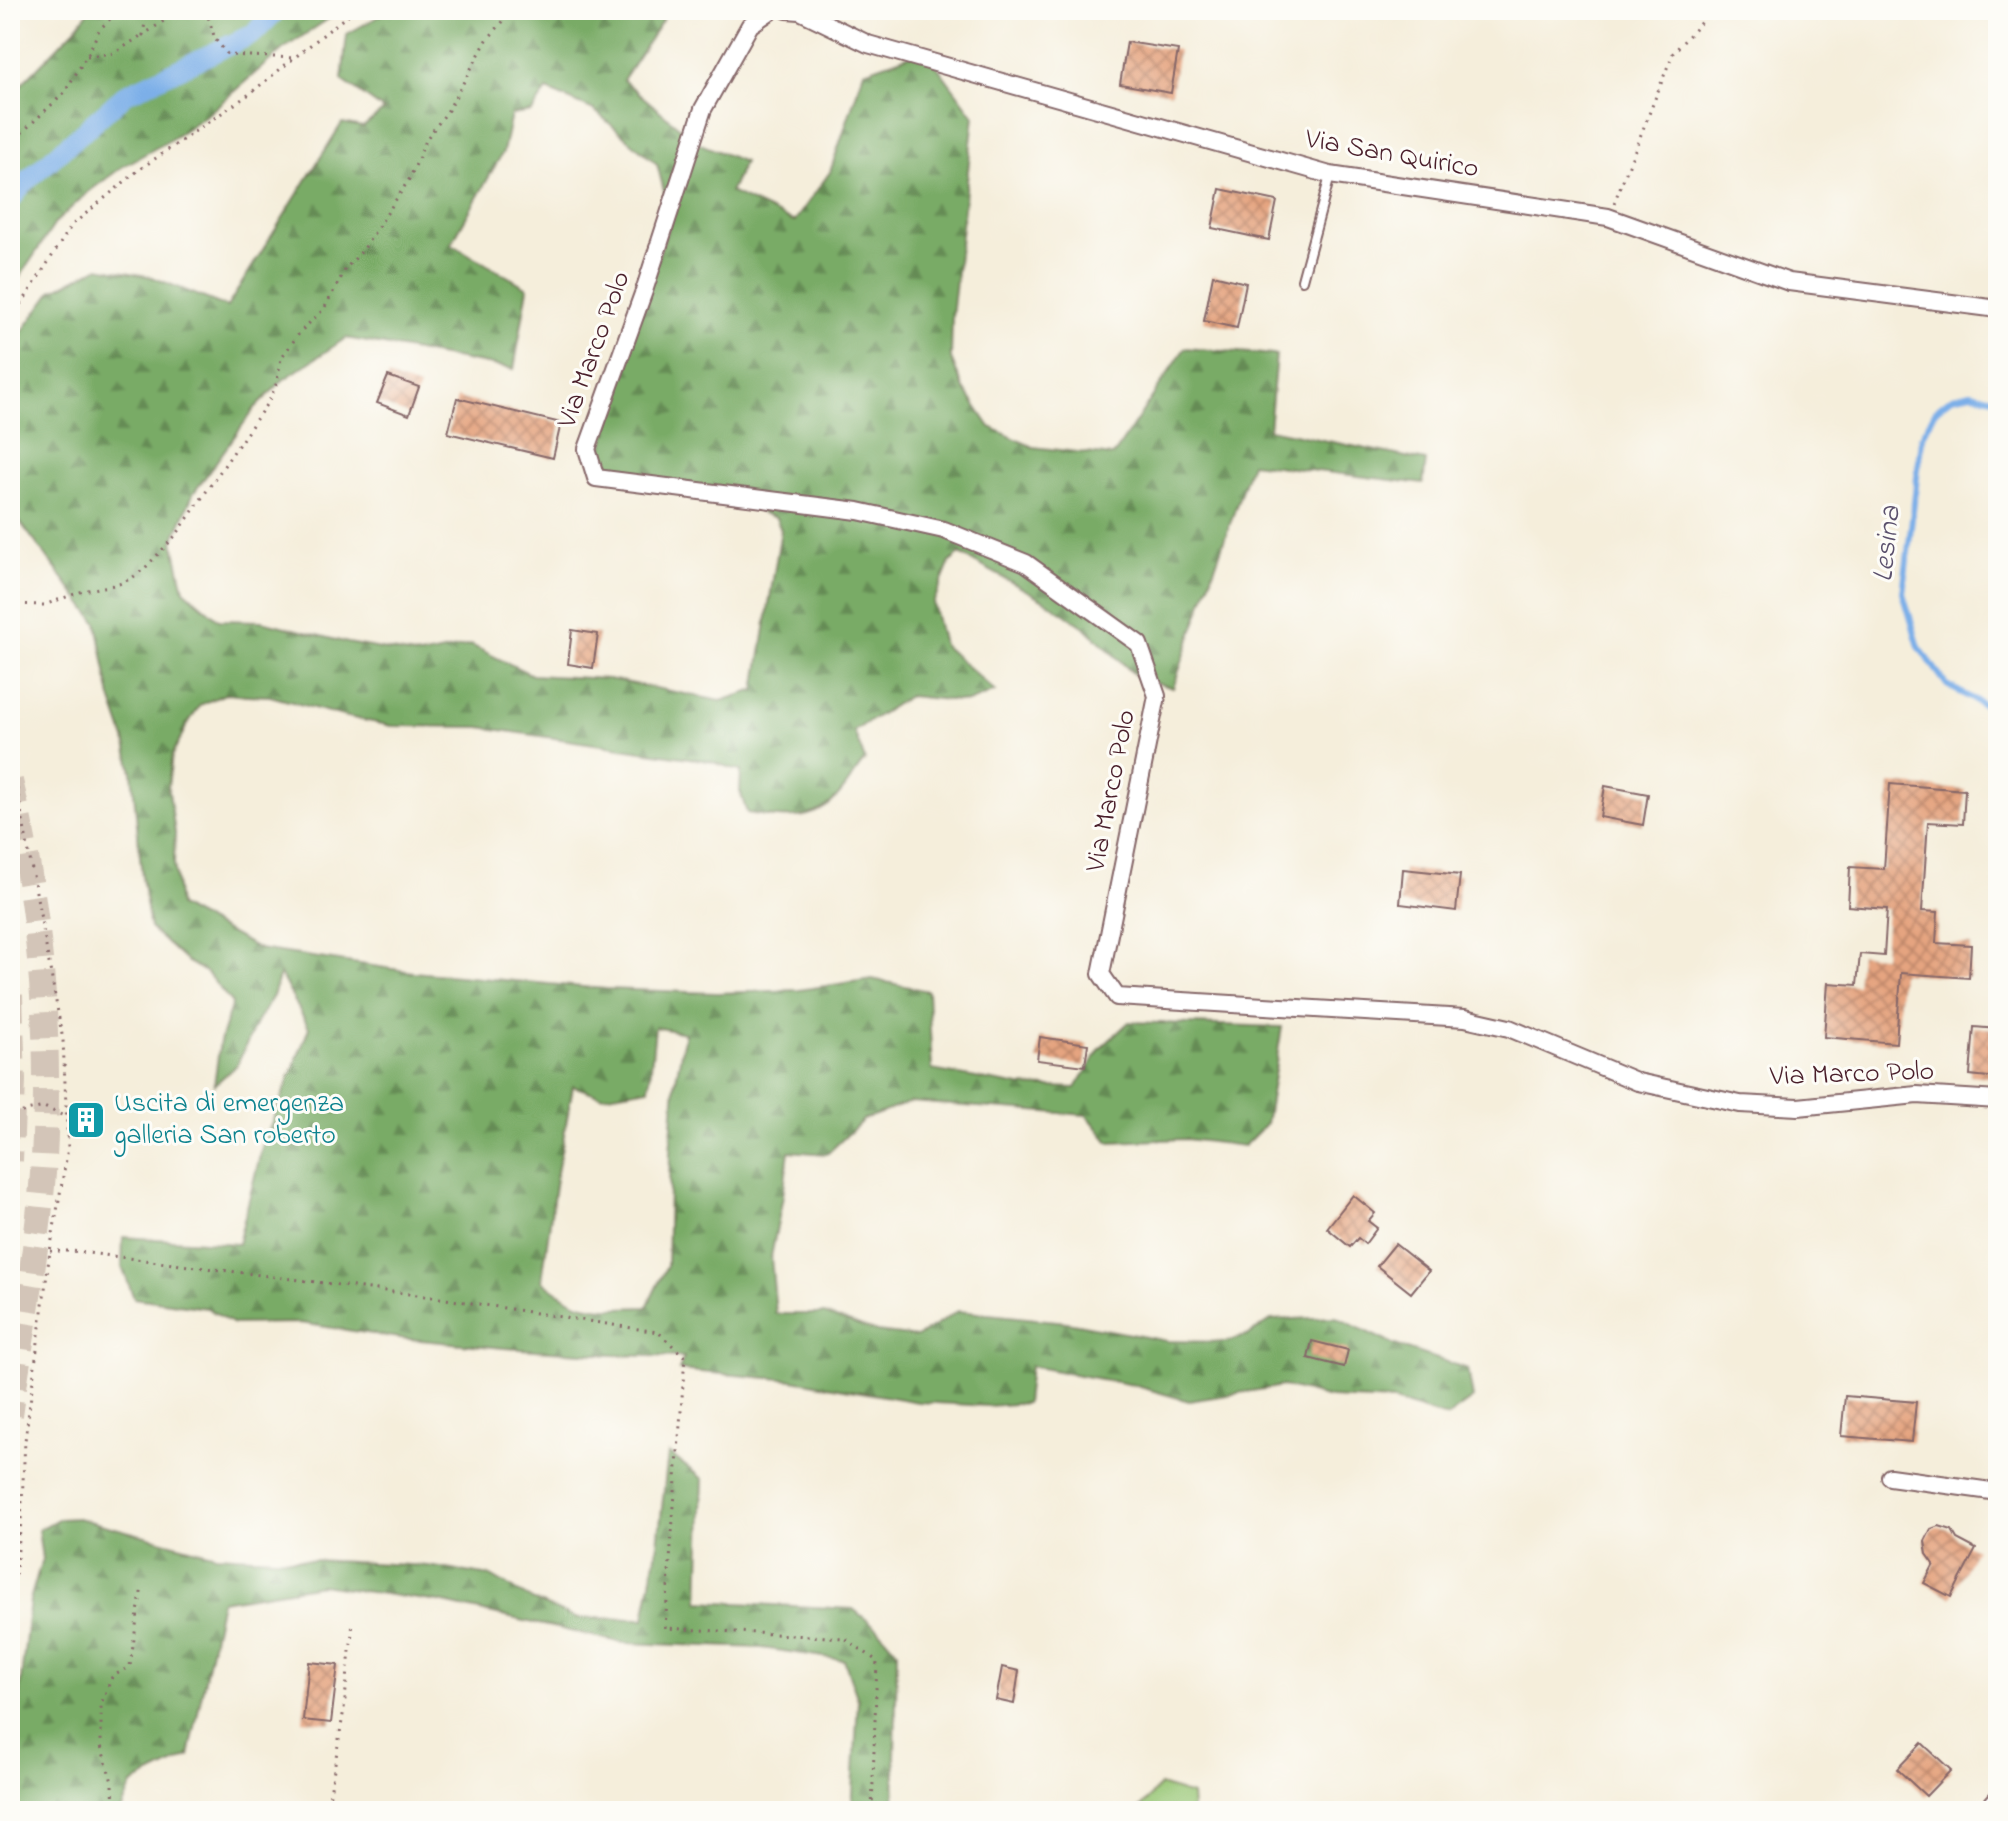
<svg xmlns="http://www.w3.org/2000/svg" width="2008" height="1821" viewBox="0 0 2008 1821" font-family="'Indie Flower',sans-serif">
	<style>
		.grass { fill: #97c675; stroke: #707250; stroke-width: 2 }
		.forest { fill: url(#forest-firs); stroke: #626548; stroke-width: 2; fill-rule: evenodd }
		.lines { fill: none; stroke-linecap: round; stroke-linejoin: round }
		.stream { stroke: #7bafe8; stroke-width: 6 }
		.canal { stroke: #7bafe8; stroke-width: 20 }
		.building { fill: url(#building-cross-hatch) }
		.trunk-tunnel { stroke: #d3c5b8; stroke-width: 26; stroke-dasharray: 26 13; stroke-linecap: butt }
		.service-casing { stroke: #866769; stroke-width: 12 }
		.minor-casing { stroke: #866769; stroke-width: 20 }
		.secondary-casing { stroke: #866769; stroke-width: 26 }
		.path { stroke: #866769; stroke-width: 3; stroke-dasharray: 2 6; stroke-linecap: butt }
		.service { stroke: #fff; stroke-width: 8 }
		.minor { stroke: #fff; stroke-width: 16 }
		.secondary { stroke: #fff; stroke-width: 22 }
		.labels { text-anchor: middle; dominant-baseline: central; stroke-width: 6; stroke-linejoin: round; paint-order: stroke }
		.street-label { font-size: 28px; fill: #4a1f2b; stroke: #fdfcf7 }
		.culture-label { font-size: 28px; fill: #0d838f; stroke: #fdfcf7; text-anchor: start }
		.water-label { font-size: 30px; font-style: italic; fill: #5b516d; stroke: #fdfcf7 }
	</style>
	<defs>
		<pattern id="forest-firs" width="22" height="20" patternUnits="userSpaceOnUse" patternTransform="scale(2)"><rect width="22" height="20" fill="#79ab66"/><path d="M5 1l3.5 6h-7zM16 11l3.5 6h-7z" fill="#658b54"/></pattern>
		<pattern id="building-cross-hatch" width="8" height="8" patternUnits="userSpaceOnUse" patternTransform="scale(2)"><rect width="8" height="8" fill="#e5a480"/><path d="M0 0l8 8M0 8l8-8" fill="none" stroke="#bc8569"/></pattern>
	</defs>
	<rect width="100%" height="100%" fill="#fdfcf7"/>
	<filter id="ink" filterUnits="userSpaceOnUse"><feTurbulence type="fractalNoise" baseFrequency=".0125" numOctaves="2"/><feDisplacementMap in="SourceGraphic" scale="16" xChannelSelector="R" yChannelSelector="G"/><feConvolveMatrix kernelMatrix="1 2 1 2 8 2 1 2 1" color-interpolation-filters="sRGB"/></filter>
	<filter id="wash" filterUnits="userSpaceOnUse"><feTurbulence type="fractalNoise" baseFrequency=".006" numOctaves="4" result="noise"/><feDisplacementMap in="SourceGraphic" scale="32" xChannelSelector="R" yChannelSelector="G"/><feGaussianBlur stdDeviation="1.8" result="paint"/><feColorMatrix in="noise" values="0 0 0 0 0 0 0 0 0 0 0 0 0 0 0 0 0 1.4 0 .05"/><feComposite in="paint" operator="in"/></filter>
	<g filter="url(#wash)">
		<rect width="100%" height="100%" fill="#f5eedb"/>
		<path class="grass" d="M1160,1785L1191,1795L1192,1811H1138Z"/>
		<path class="forest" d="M90,10H342L283,49L209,113L170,140L122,167L87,193L56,222L10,292V96L75,29Z
			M390,10H669L623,80L698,143L744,162L730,192L794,222L830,172L864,71L925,50L974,116L952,317L951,359L963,387L990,427L1033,447L1113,456L1185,348L1276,355L1269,429L1426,461L1423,484L1251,463L1173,688L1137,677L1086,628L1044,600L960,554L950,562L933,603L943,645L995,691L968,702L909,696L854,731L865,760C855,771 849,784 839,795C814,824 781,819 747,813L740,791L741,771L709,761L480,727L392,726L343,716L270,696L225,694L200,705L187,725L172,755L168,786L175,833L174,863L179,906L259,949L413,972L606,989L717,993L799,990L872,979L928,991L932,1070L1020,1086L1076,1088L1100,1049L1129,1022L1282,1027L1266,1124L1244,1146L1186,1139L1109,1142L1087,1115L911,1102L864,1119L827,1154L789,1151L783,1196L771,1257L776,1314H824L877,1332L917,1337L958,1311L1067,1322L1167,1341L1226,1342L1250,1334L1271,1320L1336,1317L1392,1344L1468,1369L1473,1398L1447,1417L1394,1401L1330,1398L1283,1386L1189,1401L1133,1385L1030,1366L1026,1403L988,1406L918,1402L793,1380L679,1370L684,1357L613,1355L504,1348L399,1338L300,1323L233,1324L207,1308L134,1298L122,1267L123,1237L238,1244L262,1147L309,1028L280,974L273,996L256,1023L237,1065L214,1085L220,1041L232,1003L207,973L186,961L150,928L142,877L132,772L125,739L111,698L97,623L10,509V348L52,291L99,267L152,277L227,307L342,123L363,127L384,110L342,80L347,34ZM547,90L594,110L657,164L671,218L617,383V398L597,465L701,490L776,518L781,530L755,690L721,701L609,679L532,675L471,645L420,656L348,643L262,621L219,620L184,590L173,541L193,494L255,408L283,380L346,338L514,369L528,288L451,244L503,152L511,115L532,112ZM655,1027L685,1033L675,1084L670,1153L667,1265L647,1307C598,1308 582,1314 542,1280L556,1178L573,1086L602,1096L649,1088Z
			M668,1453L703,1479L699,1601L853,1609L877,1628L897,1651L894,1811H852L858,1700L844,1660L762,1648L624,1643L439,1602L321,1585L221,1601L189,1756L132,1784L121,1811H10V1777L30,1600L42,1559L38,1530L58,1519L78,1518L216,1555L428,1566L491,1576L534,1601L576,1618L644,1619L658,1544Z"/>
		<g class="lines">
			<path class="stream" d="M1998,399L1971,393L1952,397L1936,410L1922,436L1903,593L1919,647L1947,685L1998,713"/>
			<path class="canal" d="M10,201L22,185L126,94L253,34L277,10"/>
		</g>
		<g id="blocks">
			<path class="building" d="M1127,42L1178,50L1171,93L1120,84Z
				M1220,189L1277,201L1269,240L1212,228Z
				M1213,275L1246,283L1237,328L1204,321Z
				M388,376L419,387L409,415L377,403Z
				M457,398L561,423L553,458L448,433Z
				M572,630L598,634L593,668L568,664Z
				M1890,784L1965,790L1963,824L1928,822L1922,911L1938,912L1936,943L1971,945L1969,978L1901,973L1896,1043L1824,1037L1828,983L1857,985L1860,954L1884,956L1887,909L1848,906L1850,867L1884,869Z
				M1605,786L1648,794L1643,825L1600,817Z
				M1403,869L1460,875L1456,911L1400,904Z
				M1974,1027L1998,1029V1078L1970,1075Z
				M1040,1037L1088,1044L1085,1066L1037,1060Z
				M81,1106H92L91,1134L81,1133Z
				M1353,1195L1375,1213L1368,1221L1377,1228L1365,1244L1358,1238L1350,1247L1327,1228Z
				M1395,1244L1429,1271L1411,1293L1377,1266Z
				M1312,1341L1348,1350L1344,1367L1308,1358Z
				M1845,1396L1916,1402L1912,1442L1841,1436Z
				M1939,1526L1952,1530L1957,1539L1976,1549L1951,1597L1924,1583L1934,1564L1927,1554L1925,1541L1931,1529Z
				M309,1662L338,1665L331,1723L303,1720Z
				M1002,1667L1019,1671L1014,1704L996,1700Z
				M1922,1743L1951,1770L1926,1796L1897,1769Z"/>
		</g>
	</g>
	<g filter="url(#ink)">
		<use href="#blocks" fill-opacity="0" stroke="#866769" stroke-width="2"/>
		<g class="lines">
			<path class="trunk-tunnel" d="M10,781C41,909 52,1042 43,1173C37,1254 21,1335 10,1415
				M10,995L13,1080L10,1161"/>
			<defs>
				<path id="service" d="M1302,280L1330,176"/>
				<path id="minor" d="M772,10L750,25L703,109L644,291L587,449L596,478L858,511L944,530L1026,563L1139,644L1157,696L1101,974L1117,997L1465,1018L1509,1028L1638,1082L1740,1104L1798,1107L1917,1095L1998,1100
					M787,10L800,11L868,44L1330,175L1608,217L1789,282L1998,309
					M1890,1477L1998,1492"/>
				<path id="secondary" d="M1990,1811L1998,1802"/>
			</defs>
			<use href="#service" class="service-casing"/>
			<use href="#minor" class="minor-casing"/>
			<use href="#secondary" class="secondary-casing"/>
			<path class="path" d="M147,10L143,35L180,10
				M206,10L215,39L228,55L295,58
				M87,56L115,53L142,35
				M10,144L64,93L88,54L99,30L119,10
				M1614,203L1673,53L1712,10
				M10,316L24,300L72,225L140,169L248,95L354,10
				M10,604L44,605L83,591L119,584L132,578L145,568L177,534L270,399L277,382L281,358L301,331L324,309L346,268L363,250L410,178L427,138L447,112L487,40L513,10
				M10,766L15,777L63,1040L68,1148L50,1251L25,1441L21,1522L10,1622
				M10,1104L18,1113L44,1107L66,1117
				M50,1251H72L433,1297L658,1332L685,1357L665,1628L845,1638L877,1661L872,1811
				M114,1811L113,1785L101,1746V1704L112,1677L130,1666L142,1586
				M327,1811L344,1709L353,1622"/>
			<use href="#service" class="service"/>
			<use href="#minor" class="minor"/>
			<use href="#secondary" class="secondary"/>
		</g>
	</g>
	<defs>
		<symbol id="building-square" viewBox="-11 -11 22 22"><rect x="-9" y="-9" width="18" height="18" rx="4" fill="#0f9aa8" stroke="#fdfcf7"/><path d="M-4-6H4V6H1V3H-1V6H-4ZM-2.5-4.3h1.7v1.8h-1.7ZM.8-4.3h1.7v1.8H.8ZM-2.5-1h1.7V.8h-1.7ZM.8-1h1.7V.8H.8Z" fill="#fff"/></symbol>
	</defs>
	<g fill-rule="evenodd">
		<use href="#building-square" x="64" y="1098" width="44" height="44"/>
	</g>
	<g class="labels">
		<g class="street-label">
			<text transform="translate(1392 155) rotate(10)">Via San Quirico</text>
			<text transform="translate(595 350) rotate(-70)">Via Marco Polo</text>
			<text transform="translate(1112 791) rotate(-79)">Via Marco Polo</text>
			<text transform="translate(1852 1075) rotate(-2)">Via Marco Polo</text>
		</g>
		<g class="culture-label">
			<text x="114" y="1104">Uscita di emergenza<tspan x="114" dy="32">galleria San roberto</tspan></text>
		</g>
		<g class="water-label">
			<text transform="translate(1888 544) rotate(-84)">Lesina</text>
		</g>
	</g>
	<rect width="2008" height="1821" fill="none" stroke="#fdfcf7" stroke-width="40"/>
</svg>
